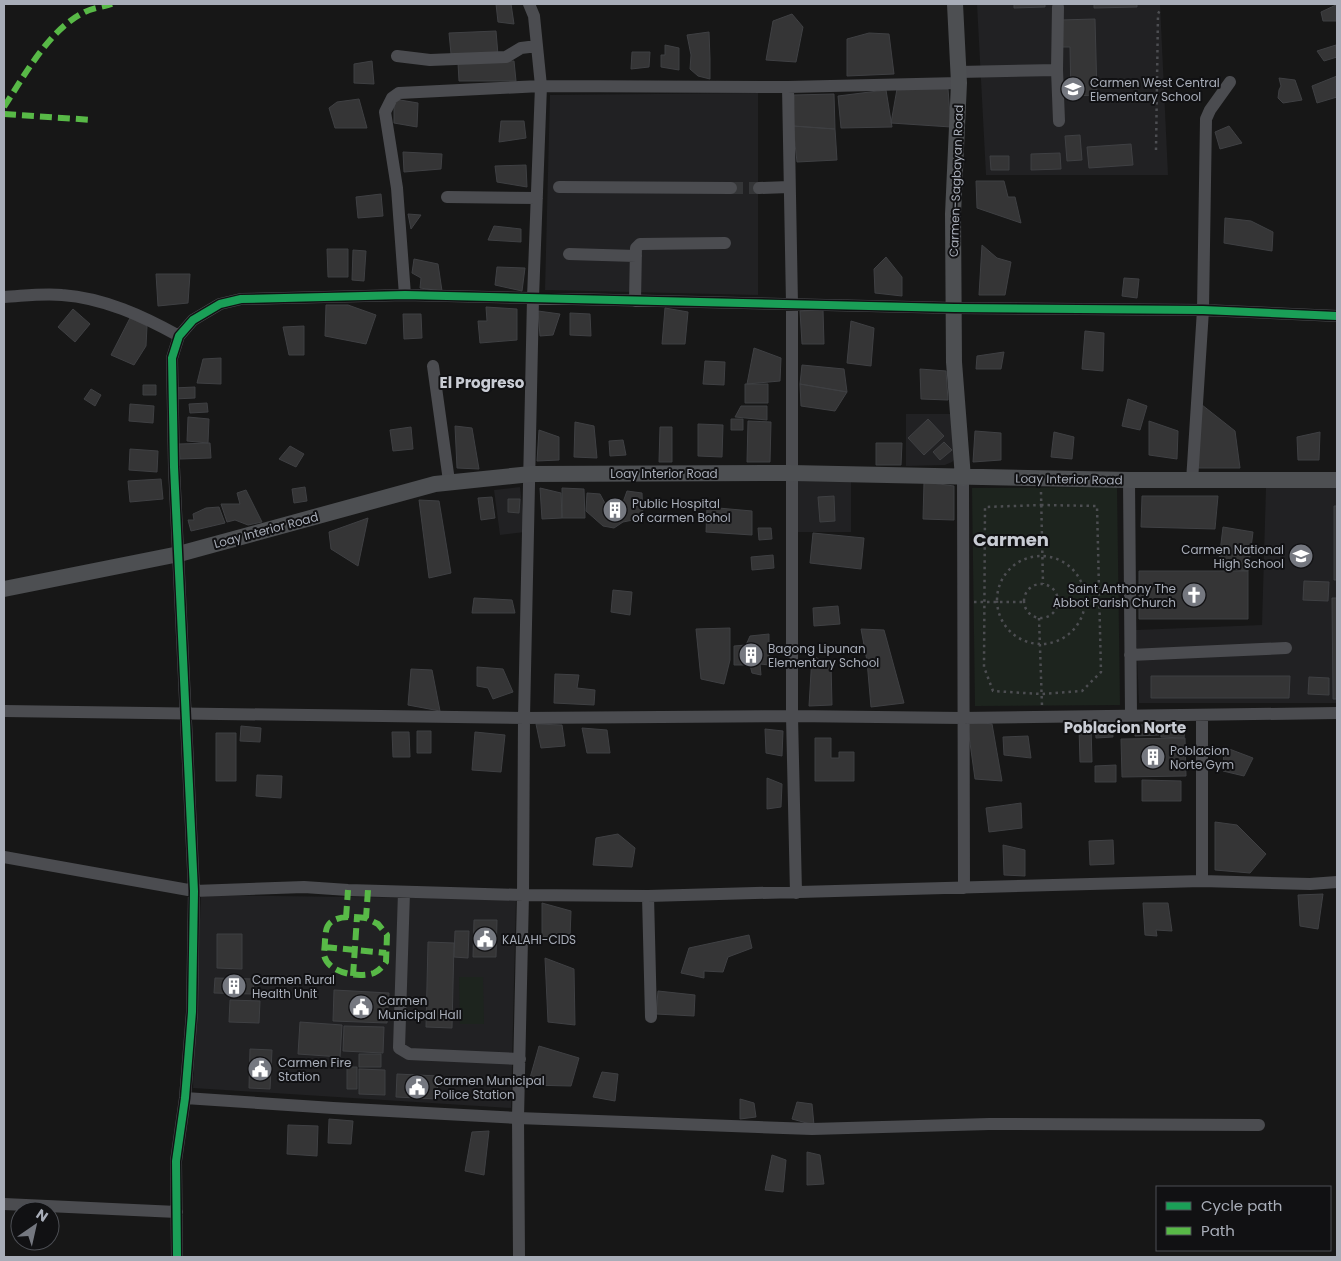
<svg xmlns="http://www.w3.org/2000/svg" width="1341" height="1261" viewBox="0 0 1341 1261" font-family="Poppins,sans-serif">
	<style>
		.built { fill: #212123 }
		.green { fill: #1d241e }
		.building { fill: #353536; stroke: #3f4043 }
		.lines { fill: none; stroke-linecap: round; stroke-linejoin: round }
		.minor-tunnel { stroke: #343537; stroke-width: 12; stroke-dasharray: 12 6; stroke-linecap: butt }
		.path { stroke: #4d4e52; stroke-width: 2.5; stroke-dasharray: 2.5 4; stroke-linecap: butt }
		.minor { stroke: #4b4c50; stroke-width: 12 }
		.major { stroke: #4d4f52; stroke-width: 16 }
		.quiet { stroke: #58b947; stroke-width: 6; stroke-dasharray: 12 6; stroke-linecap: butt }
		.cycleway-casing { stroke: #111113; stroke-width: 11 }
		.cycleway { stroke: #1a9f57; stroke-width: 8 }
		.labels { text-anchor: middle; dominant-baseline: central; stroke-width: 4; stroke-linejoin: round; paint-order: stroke }
		.poi-label { font-size: 12px; fill: #a8adb8; stroke: #111113; text-anchor: start }
		.street-label { font-size: 12px; fill: #a8adb8; stroke: #111113 }
		.quarter-label { font-size: 15px; font-weight: bold; fill: #c9ccd4; stroke: #111113 }
		.district-label { font-size: 18px; font-weight: bold; fill: #c9ccd4; stroke: #111113 }
	</style>
	<rect width="100%" height="100%" fill="#171717"/>
	<path class="built" d="M977,4H1160L1168,175H986Z
		M758,93V295L545,290L550,95Z
		M906,414H955L954,460L952,462L945,465L906,466Z
		M795,481L851,482V532H795Z
		M520,487L525,532L500,535L494,490Z
		M1266,487H1337V703H1139L1136,630L1262,625Z
		M201,895L516,899L511,1108L193,1088Z"/>
	<path class="green" d="M1117,487L1120,705L975,706L972,488Z
		M459,977H483L484,1024H460Z"/>
	<path class="building" d="M496,4H511L514,24L498,22Z
		M1014,4H1045V7L1014,8Z
		M1094,4H1137V7L1094,8Z
		M1336,5H1337V21H1323L1321,12Z
		M792,14L803,27L796,62L766,60L773,21Z
		M1095,19L1097,95L1071,96L1070,47H1061L1060,20Z
		M496,31L498,55L451,54L449,33Z
		M709,32L710,59V79L698,76L690,69L691,55L687,35Z
		M869,33L889,34L894,74L847,76V39Z
		M665,45L679,48V70L661,67V55H665Z
		M1336,45L1337,57L1324,61L1317,51Z
		M632,52H650L649,67L631,69Z
		M372,61L374,84L354,83V64Z
		M514,61L516,81H459L458,63Z
		M1337,76V97L1317,103L1312,86Z
		M1279,78L1295,80L1302,100L1283,103L1278,98L1279,90L1281,86Z
		M897,89H948L951,127L891,123Z
		M886,90L892,127L841,128L838,96Z
		M834,94L835,129L793,126L794,95Z
		M359,99L367,128H335L329,108L337,102Z
		M394,99L418,103L417,127L394,123Z
		M501,121H524L526,138L499,142Z
		M793,126L835,129L837,160L797,162Z
		M1229,126L1242,143L1220,149L1215,132Z
		M1080,135L1082,160L1067,161L1065,136Z
		M1131,144L1133,165L1089,168L1087,147Z
		M403,152L442,154L441,169L404,172Z
		M1060,153L1061,169L1031,170V154Z
		M990,156H1009V170H991Z
		M526,165L527,187L497,182L495,166Z
		M976,181H1004L1008,197H1015L1021,223L977,208Z
		M381,194L383,216L358,218L356,197Z
		M408,214L421,215L411,229Z
		M1225,218L1251,221L1273,232L1272,251L1224,243Z
		M494,226L521,229V242L488,240Z
		M982,245L997,258L1011,262L1005,295H979Z
		M327,249H348V277H328Z
		M353,250L366,251L364,281L352,280Z
		M886,257L902,277V296L875,293L874,269Z
		M414,259L438,264L442,291L420,288L421,278L412,273Z
		M497,267L525,268L522,291L495,285Z
		M156,274H190L188,303L158,306Z
		M1124,278L1139,279L1137,298L1122,296Z
		M326,305H348L376,315L366,344L325,336Z
		M486,307L517,309V340L480,343L478,321H487Z
		M665,308L688,312L685,344H662Z
		M73,309L90,324L75,342L58,327Z
		M823,310L824,344H802L800,311Z
		M538,311L560,314L553,335L540,336Z
		M570,313L590,314L591,336L570,335Z
		M403,314H421L422,338L404,339Z
		M130,318L147,326L146,346L134,365L111,355Z
		M851,321L874,328L871,366L847,363Z
		M304,326V355H289L283,327Z
		M1085,331L1104,333L1103,371L1082,369Z
		M754,348L781,358L780,381L747,384Z
		M1004,352L1001,369H976L977,356Z
		M221,358V384L197,383L203,359Z
		M705,361L725,362L724,385L703,384Z
		M802,365L844,369L847,392L800,384Z
		M920,369L946,371L948,400L921,399Z
		M745,384H768V403H745Z
		M800,384L847,392L835,411L801,406Z
		M143,385H156V395H143Z
		M195,387V398L174,399L173,388Z
		M91,389L101,395L95,406L84,399Z
		M1128,399L1147,406L1140,430L1122,426Z
		M1197,401L1235,431L1240,468H1198Z
		M207,403L208,412L190,413L189,404Z
		M130,404L154,406L153,423L129,421Z
		M741,406H767V420L735,417Z
		M188,417L209,419L208,443L187,441Z
		M731,419H743V430H731Z
		M928,419L944,436L924,455L908,438Z
		M748,421L771,422L770,462H747Z
		M1149,421L1178,431L1177,459L1149,455Z
		M575,422L594,426L597,458L574,457Z
		M698,424L723,425L722,457L698,456Z
		M455,426L472,428L479,469L457,468Z
		M411,427L413,449L393,451L390,430Z
		M660,427H672V462H659Z
		M539,430L559,437V460L537,461Z
		M975,431L1001,433V460L973,462Z
		M1054,432L1074,437L1072,459L1051,457Z
		M1320,432L1319,460H1298L1297,437Z
		M623,440L626,455L610,456L609,441Z
		M944,442L952,450L940,460L933,452Z
		M210,443L211,458L180,459L179,444Z
		M876,443H902L901,465H876Z
		M290,446L304,454L296,467L279,459Z
		M130,449L158,451L157,472L129,470Z
		M161,479L163,499L130,502L128,481Z
		M924,482L954,486V520L923,519Z
		M305,487L307,501L294,503L292,489Z
		M540,488L561,493L562,518L542,519Z
		M562,488L584,489L585,518H562Z
		M246,490L262,522L248,525L235,520L227,522L221,504H240L237,493Z
		M627,491L642,493L643,518L623,522L614,528L603,526L586,511L587,493L600,494L607,507L618,508L622,505Z
		M834,496L835,521L820,522L818,497Z
		M1142,496H1218L1215,529L1141,527Z
		M492,497L495,518L481,520L478,498Z
		M508,499H520L519,513L508,512Z
		M419,500L439,501L451,573L429,578Z
		M1334,506H1337V580H1334Z
		M219,507L225,523L191,531L188,520H194L193,514L206,508Z
		M707,507L752,511V535L706,532Z
		M368,518L358,566L331,549L329,532Z
		M1223,527L1253,532L1248,571L1218,568Z
		M758,528H771L772,539L759,540Z
		M813,533L864,538L861,569L810,563Z
		M773,555L774,568L752,570L751,557Z
		M1139,571H1248V619H1139Z
		M1304,581L1329,582L1328,601L1303,600Z
		M613,590L632,592L630,615L611,612Z
		M474,598L512,600L515,613H472Z
		M1332,598H1337V699H1333Z
		M838,606L840,624L814,626L813,608Z
		M730,628V660L724,684L701,679L696,629Z
		M861,629L884,630L904,703L871,707L867,661Z
		M769,634V665L760,664L761,675L752,673L750,665H734V646L746,645L750,636Z
		M812,656L831,664L832,705L809,706Z
		M477,667L503,669L513,692L493,699L488,688L477,686Z
		M411,669L432,670L440,711L408,705Z
		M555,674L579,675L577,688L595,690L594,705L554,703Z
		M1151,676H1290L1289,698H1151Z
		M1309,677L1329,678V695L1308,694Z
		M967,721L992,724L1002,781L975,779Z
		M536,724L562,725L565,746L541,748Z
		M1095,724H1112L1113,737L1096,738Z
		M1135,725H1158L1159,735L1135,736Z
		M1161,725H1185L1184,738L1161,737Z
		M241,726L261,728L260,742L240,741Z
		M1079,727H1091L1092,762H1080Z
		M582,728L607,730L610,753H587Z
		M765,729L783,731L782,756L766,753Z
		M417,731H431V753H417Z
		M392,732H409L410,757H393Z
		M475,732L505,735L501,772L472,770Z
		M216,733H236V781H216Z
		M1028,736L1031,758L1004,755L1003,737Z
		M815,738H831V758H839V752H854V781H815Z
		M1185,738L1186,776L1122,777L1121,739Z
		M1224,747L1253,758L1244,776L1223,771Z
		M1116,765V782H1095V766Z
		M257,775L282,776L281,798L256,796Z
		M767,778L782,784L781,807L767,809Z
		M1142,780L1181,781V801H1142Z
		M1021,803L1022,828L989,832L986,808Z
		M1215,822L1237,825L1266,854L1250,873L1215,870Z
		M618,834L635,848L632,867L593,865L596,838Z
		M1113,840L1114,864L1090,865L1089,841Z
		M1003,845L1025,850V876L1004,875Z
		M1323,894L1318,929L1300,926L1298,895Z
		M542,903L571,911L570,937H542Z
		M1143,903H1168L1172,931L1156,930L1157,936L1145,935Z
		M474,920H497L496,957H473Z
		M455,931H469L468,958L454,957Z
		M217,934H242V969L217,968Z
		M749,935L752,948L728,957L723,972L704,971V978L681,973L689,948Z
		M428,942L454,943L452,1028L426,1027Z
		M545,958L574,969L575,1025L548,1022Z
		M215,978L254,979L253,994L214,993Z
		M334,990L389,993L387,1023L333,1021Z
		M658,991L695,995L694,1016L656,1014Z
		M230,1000L260,1001L259,1023L229,1022Z
		M300,1022L342,1025L340,1057L298,1054Z
		M344,1026L384,1027L383,1053L343,1051Z
		M539,1046L579,1058L571,1086L528,1085Z
		M250,1049L272,1050L270,1089L249,1088Z
		M359,1054H381V1067H359Z
		M347,1067H357V1089H347Z
		M359,1069L385,1070V1095L359,1094Z
		M602,1072L618,1074L615,1101L593,1097Z
		M397,1074L438,1076L437,1099L396,1097Z
		M740,1099L754,1103L756,1117L740,1119Z
		M797,1102L812,1104L814,1125L792,1119Z
		M329,1119L353,1121L351,1144L328,1143Z
		M288,1125L318,1126L317,1156L287,1154Z
		M489,1131L484,1175L465,1171L472,1132Z
		M807,1152L820,1155L824,1184L807,1185Z
		M772,1155L786,1160L783,1192L765,1190Z"/>
	<g class="lines">
		<path class="minor-tunnel" d="M731,188H759"/>
		<path class="path" d="M1156,150L1158,14L1160,10
			M1041,492L1043,584
			M1041,505L1097,506L1101,672L1082,691L1041,694L993,691L984,667L985,507Z
			M997 600a44 44 0 1 1 88 0a44 44 0 1 1-88 0Z
			M1024 601a17 17 0 1 1 34 0a17 17 0 1 1-34 0Z
			M1058,601H1119
			M974,602H1025
			M1039,618L1042,706"/>
		<path class="minor" d="M397,56L430,60L506,57L521,48L537,46
			M1057,70L1058,7
			M958,72L1057,70L1059,121
			M788,87L792,304V716L796,893
			M559,187L731,188
			M759,188L789,187
			M447,197L537,198
			M569,254L636,256
			M405,295L397,188L385,112L392,98L399,93L541,86L788,87L959,83
			M4,297C23,296 43,293 62,295C104,298 143,316 179,336
			M635,301L636,248L640,244L725,243
			M433,366L449,481
			M963,478L964,888
			M1129,480L1131,715
			M1192,481L1203,310L1206,119L1210,110L1230,82
			M1130,655L1286,648
			M4,711L524,718L792,716L962,718L1337,713
			M4,857L194,891L304,887L348,890L523,895L648,896L1202,881L1310,884L1337,882
			M1202,881V715
			M404,892L399,1048L409,1054L520,1059
			M648,896L651,1017
			M185,1098L333,1108L518,1118L758,1127L812,1129L989,1124L1259,1125
			M4,1204L177,1212
			M177,1257L176,1161L185,1098L192,1012L194,891L174,467L172,358L179,336L193,320L220,304L241,299L405,295L954,308L1203,310L1337,316
			M519,1257L518,1118L523,895L524,718L533,298L541,86L534,16L529,4"/>
		<path class="major" d="M955,4L959,83L953,214L954,362L963,478
			M4,589L179,554L435,484L531,474L791,473L1129,480H1337"/>
		<path class="quiet" d="M4,107C24,76 49,30 83,13C91,8 103,7 112,4
			M4,114L93,120
			M346,918L348,890
			M366,918C355,917 340,915 331,922C325,927 326,933 325,940C325,944 324,951 324,955C328,974 360,978 374,973C379,971 383,966 386,962L387,935L378,924L366,918L368,890
			M325,947L386,953
			M353,976L357,917"/>
		<defs>
			<path id="cycleway" d="M177,1257L176,1161L185,1098L192,1012L194,891L174,467L172,358L179,336L193,320L220,304L241,299L405,295L954,308L1203,310L1337,316"/>
		</defs>
		<use href="#cycleway" class="cycleway-casing"/>
		<use href="#cycleway" class="cycleway"/>
	</g>
	<defs>
		<symbol id="school-disc" viewBox="-11 -11 22 22"><circle r="9.5" fill="#757880" stroke="#111113"/><path d="M0-5L7-2L0 1L-7-2ZM-4 1L0 2.5L4 1V4Q0 6-4 4Z" fill="#fff"/></symbol>
		<symbol id="building-disc" viewBox="-11 -11 22 22"><circle r="9.5" fill="#757880" stroke="#111113"/><path d="M-4-6H4V6H1V3H-1V6H-4ZM-2.5-4.3h1.7v1.8h-1.7ZM.8-4.3h1.7v1.8H.8ZM-2.5-1h1.7V.8h-1.7ZM.8-1h1.7V.8H.8Z" fill="#fff"/></symbol>
		<symbol id="church-disc" viewBox="-11 -11 22 22"><circle r="9.5" fill="#757880" stroke="#111113"/><path d="M-1.2-6h2.4v3.5h3.3v2.4h-3.3V6h-2.4V-.1h-3.3v-2.4h3.3Z" fill="#fff"/></symbol>
		<symbol id="civic-disc" viewBox="-11 -11 22 22"><circle r="9.5" fill="#757880" stroke="#111113"/><path d="M-.6-6.5H3V-4.5H.6V-3L4-1V1h2V6H-6V1h2V-1L-.6-3ZM-1.2 2.5V6h2.4V2.5Z" fill="#fff"/></symbol>
	</defs>
	<g fill-rule="evenodd">
		<use href="#school-disc" x="1059" y="75" width="28" height="28"/>
		<use href="#building-disc" x="601" y="496" width="28" height="28"/>
		<use href="#school-disc" x="1287" y="542" width="28" height="28"/>
		<use href="#church-disc" x="1180" y="581" width="28" height="28"/>
		<use href="#building-disc" x="737" y="641" width="28" height="28"/>
		<use href="#building-disc" x="1139" y="743" width="28" height="28"/>
		<use href="#civic-disc" x="471" y="925" width="28" height="28"/>
		<use href="#building-disc" x="220" y="972" width="28" height="28"/>
		<use href="#civic-disc" x="347" y="993" width="28" height="28"/>
		<use href="#civic-disc" x="246" y="1055" width="28" height="28"/>
		<use href="#civic-disc" x="403" y="1073" width="28" height="28"/>
	</g>
	<g class="labels">
		<g class="poi-label">
			<text x="1090" y="82">Carmen West Central<tspan x="1090" dy="14">Elementary School</tspan></text>
			<text x="632" y="503">Public Hospital<tspan x="632" dy="14">of carmen Bohol</tspan></text>
			<text x="1284" y="549" text-anchor="end">Carmen National<tspan x="1284" dy="14">High School</tspan></text>
			<text x="1176" y="588" text-anchor="end">Saint Anthony The<tspan x="1176" dy="14">Abbot Parish Church</tspan></text>
			<text x="768" y="648">Bagong Lipunan<tspan x="768" dy="14">Elementary School</tspan></text>
			<text x="1170" y="750">Poblacion<tspan x="1170" dy="14">Norte Gym</tspan></text>
			<text x="502" y="939">KALAHI-CIDS</text>
			<text x="252" y="979">Carmen Rural<tspan x="252" dy="14">Health Unit</tspan></text>
			<text x="378" y="1000">Carmen<tspan x="378" dy="14">Municipal Hall</tspan></text>
			<text x="278" y="1062">Carmen Fire<tspan x="278" dy="14">Station</tspan></text>
			<text x="434" y="1080">Carmen Municipal<tspan x="434" dy="14">Police Station</tspan></text>
		</g>
		<g class="street-label">
			<text transform="translate(956 181) rotate(-88)">Carmen-Sagbayan Road</text>
			<text x="664" y="473">Loay Interior Road</text>
			<text transform="translate(1069 479) rotate(1)">Loay Interior Road</text>
			<text transform="translate(266 530) rotate(-15)">Loay Interior Road</text>
		</g>
		<g class="quarter-label">
			<text x="482" y="382">El Progreso</text>
			<text x="1125" y="727">Poblacion Norte</text>
		</g>
		<g class="district-label">
			<text x="1011" y="539">Carmen</text>
		</g>
	</g>
	<rect width="1341" height="1261" fill="none" stroke="#a8adb8" stroke-width="10"/>
	<rect x="1156" y="1186" width="175" height="65" fill="#111113" stroke="#4d4f55"/>
	<rect x="1166" y="1202" width="25" height="8" fill="#1a9f57" stroke="#4d4f55"/>
	<text x="1201" y="1211" font-size="15" fill="#a8adb8">Cycle path</text>
	<rect x="1166" y="1227" width="25" height="8" fill="#58b947" stroke="#4d4f55"/>
	<text x="1201" y="1236" font-size="15" fill="#a8adb8">Path</text>
	<g transform="translate(35 1226) rotate(34)"><circle r="24" fill="#111113" stroke="#4d4f55"/>
	<path d="M0-4L9 19L0 12L-9 19Z" fill="#757880"/>
	<text y="-8" font-size="14" font-weight="bold" text-anchor="middle" fill="#a8adb8">N</text>
	</g>
</svg>
